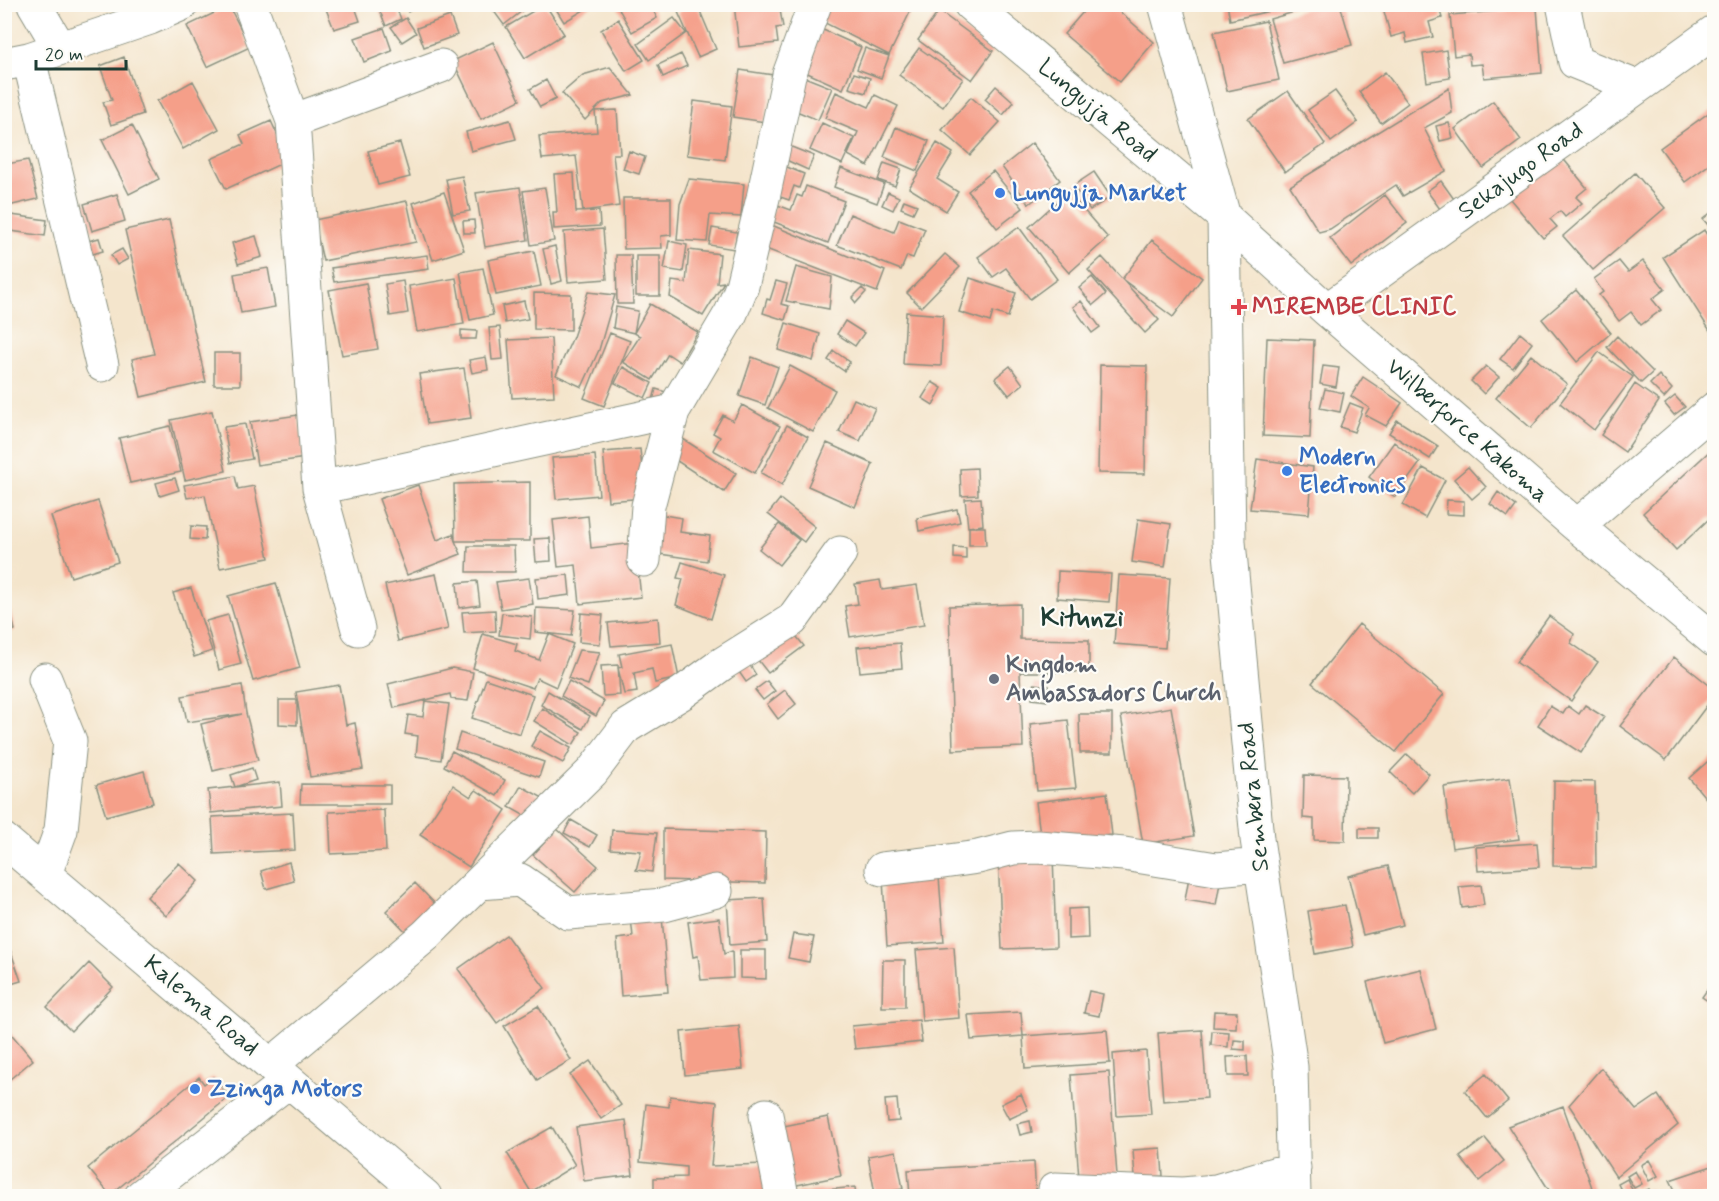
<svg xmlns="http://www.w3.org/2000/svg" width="1719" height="1201" viewBox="0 0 1719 1201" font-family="Mynerve,sans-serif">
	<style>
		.building { fill: #f59f89 }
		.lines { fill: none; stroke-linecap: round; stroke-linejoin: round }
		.minor-casing { stroke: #8a9180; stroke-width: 35 }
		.minor { stroke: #fff; stroke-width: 33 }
		.shop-dot { fill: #3f7fe0; stroke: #fdfcf7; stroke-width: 2 }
		.health-dot { fill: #e0444e; stroke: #fdfcf7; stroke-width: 2 }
		.worship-dot { fill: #6b7280; stroke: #fdfcf7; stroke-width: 2 }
		.labels { text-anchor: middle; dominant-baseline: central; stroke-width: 4.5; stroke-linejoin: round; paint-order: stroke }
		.street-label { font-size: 24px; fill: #1f3d34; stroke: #fdfcf7 }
		.shop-label { font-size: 24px; font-weight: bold; fill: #366cbe; stroke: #fdfcf7; text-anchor: start }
		.health-label { font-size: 24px; font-weight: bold; fill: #be3a42; stroke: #fdfcf7; text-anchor: start }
		.worship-label { font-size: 24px; font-weight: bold; fill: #5b616d; stroke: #fdfcf7; text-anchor: start }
		.neighbourhood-label { font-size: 26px; font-weight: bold; fill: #1f3d34; stroke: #fdfcf7 }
	</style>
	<rect width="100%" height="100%" fill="#fdfcf7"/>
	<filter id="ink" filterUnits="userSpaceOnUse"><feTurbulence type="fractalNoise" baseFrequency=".0167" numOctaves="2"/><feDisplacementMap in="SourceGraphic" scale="12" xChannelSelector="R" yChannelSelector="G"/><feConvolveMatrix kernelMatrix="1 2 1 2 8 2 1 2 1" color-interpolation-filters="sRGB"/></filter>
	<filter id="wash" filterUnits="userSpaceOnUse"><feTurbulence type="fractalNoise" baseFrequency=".008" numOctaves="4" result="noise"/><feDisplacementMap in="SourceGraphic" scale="24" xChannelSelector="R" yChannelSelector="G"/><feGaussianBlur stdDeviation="1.35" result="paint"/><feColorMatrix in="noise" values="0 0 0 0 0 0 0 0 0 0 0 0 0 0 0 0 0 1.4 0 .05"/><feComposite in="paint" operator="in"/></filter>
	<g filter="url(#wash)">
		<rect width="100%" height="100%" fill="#f4e5cc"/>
		<g id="blocks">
			<path class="building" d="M324,4H354L360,21L334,29Z
				M377,4H395L401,19L386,26Z
				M404,4H421L408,12Z
				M501,4H531L504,25L493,10Z
				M545,4L564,34L525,58L506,27Z
				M553,4H594L564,22Z
				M616,4H650L657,18L632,32Z
				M695,4H697L716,49L698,57L678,12Z
				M734,4H786L787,9L780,10L783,27L776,28L778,43L739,47Z
				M827,4H914L889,55L819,20Z
				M1090,4H1111L1154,42L1120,82L1064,34Z
				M1227,4H1296V5L1230,20Z
				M1322,4H1340L1352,45L1283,63L1270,19Z
				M1382,4H1438L1442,18L1429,22L1433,37L1407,43L1405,33L1391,37Z
				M229,6L250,47L207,67L187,26Z
				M1537,8L1542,73L1484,78L1482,64L1470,65L1469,54L1454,56L1450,15Z
				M939,11L993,51L972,80L918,40Z
				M450,16L457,35L424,47L417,28Z
				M406,18L416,33L402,42L391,27Z
				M674,18L686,33L649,60L638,44Z
				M618,19L644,60L626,71L601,30Z
				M1266,21L1279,80L1227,91L1214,32Z
				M384,28L392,51L364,62L355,38Z
				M821,29L861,47L843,89L803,71Z
				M493,42L520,100L481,119L453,61Z
				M865,48L889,56L881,78L857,69Z
				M919,48L963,79L943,107L899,75Z
				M1446,50L1450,78L1427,82L1423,54Z
				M681,54L687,66L663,77L658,65Z
				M124,57L143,114L111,125L103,102L112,100L100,66Z
				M610,67L633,95L602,103L585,120L562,93L583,75Z
				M740,70L773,75L765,122L733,117Z
				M1385,72L1408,103L1381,123L1359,92Z
				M854,73L870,78L866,93L849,88Z
				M802,76L832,88L818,120L794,110Z
				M546,80L556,99L540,107L530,89Z
				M193,81L219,129L183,149L157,101Z
				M996,86L1014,102L1003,115L985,99Z
				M1449,88L1452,113L1424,128L1446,171L1403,196L1396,185L1330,229L1319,232L1290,186Z
				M1288,91L1325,144L1285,172L1248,119Z
				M1335,91L1358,122L1331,142L1308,110Z
				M836,92L869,107L875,95L898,106L868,166L848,155L858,132L825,118Z
				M971,97L1000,122L970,155L942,130Z
				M694,101L732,106L725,160L687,155Z
				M1493,101L1521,140L1483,168L1455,129Z
				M1714,109V161L1685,182L1660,148Z
				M617,110L620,154H613L619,206L583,211L576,156L542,159L539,136L597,132L595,111Z
				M510,120L516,139L471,151L466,132Z
				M271,121L289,160L226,189L211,159L244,144L240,135Z
				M822,123L854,138L842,164L810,150Z
				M1449,123L1453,138L1440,141L1436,126Z
				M132,125L159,179L129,194L102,140Z
				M896,127L929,141L917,171L884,157Z
				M400,143L410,177L378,185L368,151Z
				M937,143L953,153L937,179L958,192L946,211L909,188Z
				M1032,143L1060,180L1029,204L1002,167Z
				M789,146L814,156L808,170L784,159Z
				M629,151L645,157L639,174L623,169Z
				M4,156L7,164L28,160L38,199L4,207Z
				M1561,156L1587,188L1576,197L1582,203L1565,217L1560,211L1550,219L1557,227L1543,238L1510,199Z
				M884,163L901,169L895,186L878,180Z
				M782,165L804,174L799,188L794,186L789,200L772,194Z
				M841,168L884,184L877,203L834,187Z
				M993,171L1023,208L997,228L968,191Z
				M1094,172L1111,197L1090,210L1073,186Z
				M574,173L576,212L599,211L600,226L554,229L553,212H557L554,174Z
				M1635,173L1665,208L1593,270L1563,236Z
				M462,176L470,211L453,214L446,179Z
				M689,179L744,184L741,217L710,215L707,242L677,240L680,204Z
				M1441,181L1454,199L1440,209L1427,191Z
				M806,186L844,201L828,243L769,220L775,204L791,210L797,195L802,197Z
				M520,187L528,240L485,247L476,193Z
				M545,188L554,241L531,245L523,191Z
				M444,192L464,250L433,260L413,203Z
				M888,192L899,197L893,210L882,205Z
				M1068,192L1108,238L1069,273L1029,227Z
				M117,194L125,221L92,231L84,204Z
				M1385,195L1407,223L1351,266L1330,238Z
				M623,198H671V235L661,236L662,248L624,249Z
				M904,200L917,205L913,213L901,208Z
				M407,201L416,242L323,261L314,220Z
				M1714,210V232L1703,219Z
				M4,214L47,220L45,236L4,230Z
				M850,214L894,232L899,219L925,229L913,258L907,256L901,270L837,245Z
				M169,220L206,382L141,397L132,359L154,354L125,230Z
				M474,220L475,233H464L463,221Z
				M769,224L885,271L877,292L766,249Z
				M1019,227L1057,279L1030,299L1006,268L993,277L978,257Z
				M712,228L737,232L734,249L709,245Z
				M603,229L607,279L568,282L564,232Z
				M1704,230L1714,246V337L1663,257Z
				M256,236L262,257L238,264L232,243Z
				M99,238L103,251L86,256L81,243Z
				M1152,240L1202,278L1173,317L1122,279Z
				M669,241L687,245L683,272L664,269Z
				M555,246L562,281L551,284L543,249Z
				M122,249L128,259L117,265L111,255Z
				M689,250L720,254L717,283L724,282L703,316L670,297L672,281L686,283Z
				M534,251L541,286L496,295L488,260Z
				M945,254L960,267L921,307L907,293Z
				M427,255L429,269L334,282L331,268Z
				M616,255H631L633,304H617Z
				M636,256H660V296H636Z
				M1102,257L1159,320L1145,333L1088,270Z
				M1619,261L1628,272L1643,261L1665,289L1652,299L1661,310L1641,325L1631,312L1619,321L1599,295L1603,292L1594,279Z
				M796,267L832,277L829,309L786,301Z
				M268,268L275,307L241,313L234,274Z
				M483,268L493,315L470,320L460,272Z
				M1092,277L1106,294L1093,305L1079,288Z
				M456,278L464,324L417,332L409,286Z
				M970,278L1016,293L1008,317L993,312L990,322L959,312Z
				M403,281L408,313L390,316L385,284Z
				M776,281L787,284L781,304L789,306L785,320L763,313L767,299L770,300Z
				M366,283L378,349L342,355L329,290Z
				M862,288L866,292L856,303L852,298Z
				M1576,290L1611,333L1577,362L1542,319Z
				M588,292L615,295L599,350L582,387L556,375L573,337Z
				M534,293L571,294V330L534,329Z
				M524,301L528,319L505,323L502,306Z
				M1081,301L1100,327L1092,333L1073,307Z
				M650,304L698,332L680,362L668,354L652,380L623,362L640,336L634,333Z
				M616,307L638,311L634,333L613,328Z
				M906,312L943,315L941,366L903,364Z
				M845,321L864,333L855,346L837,334Z
				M786,323L820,334L813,361L778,350Z
				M500,327L503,359L492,360L489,328Z
				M461,330L477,331L476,339H461Z
				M610,333L630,341L604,406L584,398Z
				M1520,333L1532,343L1513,368L1500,359Z
				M1617,336L1653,372L1641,383L1607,347Z
				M551,338L554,396L512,398L508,340Z
				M1267,338L1314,340L1310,438L1263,436Z
				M834,351L850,362L844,371L828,360Z
				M1599,352L1633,377L1594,430L1560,403Z
				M214,353H240V385H214Z
				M1531,355L1567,384L1531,428L1496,398Z
				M486,357L488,370L472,373L469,360Z
				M752,357L778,367L765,405L739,396Z
				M1100,365L1147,366L1145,474L1098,473Z
				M790,366L835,390L813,432L768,408Z
				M1010,366L1023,384L1009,395L995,378Z
				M1323,366L1339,368L1336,387L1320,384Z
				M1486,366L1499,377L1484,394L1471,381Z
				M623,367L652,383L645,398L615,383Z
				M464,368L471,418L427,424L419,374Z
				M1659,375L1672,389L1664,398L1650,384Z
				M1363,377L1402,403L1386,426L1365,415L1369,408L1351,396Z
				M932,382L942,388L933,405L922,398Z
				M1635,384L1659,401L1625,452L1601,435Z
				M656,389L669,393L666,404L653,400Z
				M1325,389L1344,393L1340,412L1320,408Z
				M1675,396L1685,407L1674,415L1665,404Z
				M854,399L875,408L860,441L839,432Z
				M1350,403L1363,408L1354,432L1340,427Z
				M742,405L780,426L755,473L713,450L720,437L713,433L723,415L733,421Z
				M212,411L226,471L185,480L171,420Z
				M298,415L305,458L257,465L250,422Z
				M1397,420L1438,446L1430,459L1389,433Z
				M245,424L252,459L230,463L224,427Z
				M787,425L808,437L782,485L761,473Z
				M170,426L181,472L130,483L119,438Z
				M683,439L736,473L724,492L671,457Z
				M1394,442L1420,463L1395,497L1369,477Z
				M827,443L873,464L855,507L808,486Z
				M1714,447V521L1711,517L1676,550L1643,513Z
				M640,449L645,498L608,501L603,452Z
				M595,455L599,495L556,499L552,458Z
				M1257,459L1313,467L1309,514L1250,509Z
				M1468,467L1486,487L1472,499L1454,479Z
				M977,468L978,495L961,496L960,469Z
				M1423,468L1445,480L1425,518L1403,505Z
				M235,476L238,489L254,486L269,558L220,568L205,495L187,498L184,485Z
				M175,478L179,490L160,496L156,483Z
				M530,482V541H455L461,554L407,575L379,499L418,485L437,540L453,534L455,541L454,484Z
				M1498,492L1516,506L1508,517L1490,504Z
				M981,498L983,525L968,527L965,499Z
				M780,499L815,527L804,542L768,514Z
				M1447,500L1464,501V515L1446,514Z
				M98,501L118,562L71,577L51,516Z
				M957,509L960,522L919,531L917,518Z
				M658,514L682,518L680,532L710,536L707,561L653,553Z
				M588,516L591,548L635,543L641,597L580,604L576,565L558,567L553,520Z
				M1138,519L1171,524L1165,567L1132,562Z
				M779,524L799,540L779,565L759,549Z
				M191,526L206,527L205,540L190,539Z
				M969,527H985L986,545H969Z
				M550,538L551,561L536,562L534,539Z
				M468,546H514L515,572H467Z
				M954,547L966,548V559L954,558Z
				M682,562L724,575L711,619L676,605L683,579L677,578Z
				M1058,571L1111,574L1109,602L1057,598Z
				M436,574L448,629L398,641L385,585Z
				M568,575L570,595L538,599L536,578Z
				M1119,575L1170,578L1165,648L1114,644Z
				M529,578L533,604L501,609L496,582Z
				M880,580L882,590L917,585L924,625L850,637L845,606L858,604L855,584Z
				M477,581L480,605L459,608L457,583Z
				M276,583L300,668L253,681L228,596Z
				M4,587L15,630L4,633Z
				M191,588L212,651L194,657L173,593Z
				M1020,604V639L1089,640V672H1020L1023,747L953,750L949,606Z
				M536,608L575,610L571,636L535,632Z
				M495,610L496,631L464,633L462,612Z
				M502,613L532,617L530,639L499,635Z
				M581,613L603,615L600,644L579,642Z
				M228,615L241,664L219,670L206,621Z
				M1549,616L1574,634L1571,643L1598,662L1571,701L1516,662Z
				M658,618L660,642L611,646L608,623Z
				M1359,624L1444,694L1396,752L1312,683Z
				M793,632L804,646L768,673L757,659Z
				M483,634L517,644L515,651L539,660L549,634L573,644L556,687L537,678L533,688L473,668Z
				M900,643L902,668L860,672L857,647Z
				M672,644L679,678L655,683L652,669L634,673L637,692L624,694L618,668L622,667L619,654Z
				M579,650L600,652L588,685L568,678Z
				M1674,657L1714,689V696L1666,760L1620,726Z
				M748,662L756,675L746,682L737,669Z
				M618,665L620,695L603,696L601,666Z
				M452,668L473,672L468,701L451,699L450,694L394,708L388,684Z
				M486,679L533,695L520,734L472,718Z
				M569,681L604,701L596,716L561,696Z
				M767,681L775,691L763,700L755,690Z
				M1034,684L1049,686L1047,701L1032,699Z
				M242,685L246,713L258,760L213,771L201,724L242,714L187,722L182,696Z
				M339,685L346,725L355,723L363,769L310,777L296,692Z
				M785,690L796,704L778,719L767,704Z
				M548,691L590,716L583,729L541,705Z
				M279,700H297V725L279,724Z
				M425,701L449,704L441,760L416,756L418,736L405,734L408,715L423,717Z
				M1585,705L1604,717L1581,753L1538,725L1550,706L1563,714L1568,706L1579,714Z
				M1171,707L1194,836L1143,844L1121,716Z
				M542,708L581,732L573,745L534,721Z
				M1079,714H1112V753H1080Z
				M1068,720L1076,788L1037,791L1030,724Z
				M540,731L571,748L563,763L531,746Z
				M460,733L544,762L539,777L455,749Z
				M452,751L505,780L497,796L444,766Z
				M1407,754L1429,774L1412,793L1390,772Z
				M1714,756V808L1689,778Z
				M252,768L256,780L235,787L231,775Z
				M144,771L153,803L106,816L96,785Z
				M1304,775L1346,776L1345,841L1314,840V819L1303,818Z
				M1510,778L1519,839L1452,848L1444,787Z
				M1554,781L1595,782L1596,867L1553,866Z
				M280,782L282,806L211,813L208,790Z
				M301,784L390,785V804H300Z
				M453,785L471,797L476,790L506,810L469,867L420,835Z
				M521,786L543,798L532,820L509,807Z
				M1107,793L1112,835L1041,843L1036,802Z
				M384,810L386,851L331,854L329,812Z
				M293,813L295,850L214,854L212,817Z
				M571,820L597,835L590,847L564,833Z
				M1359,828H1378V838H1359Z
				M557,829L598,866L575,892L533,855Z
				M663,829L766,832L765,883L663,880Z
				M612,830L657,833L652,872L636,870L641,851L610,849Z
				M1537,843L1539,867L1478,871L1476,847Z
				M1053,854L1056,947L1002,949L998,856Z
				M289,862L294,881L266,889L261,871Z
				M179,863L198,881L166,916L147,897Z
				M1388,866L1403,925L1363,935L1348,876Z
				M1190,871L1221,877L1216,905L1185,900Z
				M939,877L944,942L887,946L883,880Z
				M415,883L439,908L410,936L386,911Z
				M1481,885L1484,905L1462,908L1459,887Z
				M764,898L767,942L730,945L727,900Z
				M1345,905L1353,947L1315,954L1308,911Z
				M1087,908L1088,938L1068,939V909Z
				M662,916L668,992L621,996L617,939L633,937L631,918Z
				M719,918L724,954L732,951L733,978L701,980L698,956L693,957L688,922Z
				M4,932L21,981L4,986Z
				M793,934L814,937L809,962L788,958Z
				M506,935L545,988L497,1023L458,969Z
				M954,947L959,1018L922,1021L916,950Z
				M740,950H766V979L740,978Z
				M883,960H905V1007H882Z
				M89,963L113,987L71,1031L47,1007Z
				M1421,969L1436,1029L1383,1043L1367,982Z
				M1714,980V1005L1702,997Z
				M1089,991L1103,994L1099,1016L1084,1013Z
				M538,1006L571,1060L537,1080L504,1026Z
				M1214,1011L1237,1012L1236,1028L1213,1027Z
				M1021,1012L1023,1036L971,1040L968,1015Z
				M919,1020L922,1042L855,1049L852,1026Z
				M739,1026L743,1069L685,1075L681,1032Z
				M8,1030L33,1060L4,1084V1033Z
				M1107,1030L1110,1063L1025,1069L1023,1036Z
				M1202,1030L1207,1098L1163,1101L1158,1033Z
				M1212,1031L1229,1032L1228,1047L1211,1045Z
				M1234,1040L1245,1041V1050L1233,1049Z
				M1146,1051L1151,1114L1117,1116L1113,1054Z
				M1247,1056L1248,1076H1228L1227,1057Z
				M590,1061L621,1105L601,1119L570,1075Z
				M1601,1068L1636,1110L1658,1095L1678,1125L1616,1177L1569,1105Z
				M1109,1072L1117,1175L1079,1178L1071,1075Z
				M1486,1074L1508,1101L1487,1118L1465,1091Z
				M199,1077L204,1084L213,1077L229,1097L110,1195L88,1168Z
				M1021,1094L1028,1110L1009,1119L1001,1104Z
				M670,1096L717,1102L711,1166L765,1164L767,1196H654V1178L686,1177V1167L640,1162L646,1104L669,1107Z
				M897,1099L899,1121L887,1122L885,1100Z
				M1563,1106L1595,1196H1534L1549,1190L1508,1126Z
				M828,1117L841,1176L787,1187L774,1128Z
				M626,1120L633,1175L584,1181L576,1127Z
				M1030,1121L1032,1132L1020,1135L1017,1124Z
				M552,1127L575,1165L531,1192L507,1153Z
				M1485,1138L1504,1161L1479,1181L1460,1157Z
				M1161,1148L1163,1176L1135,1178L1133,1150Z
				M896,1151L903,1189L875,1194L868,1156Z
				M1649,1160L1658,1176L1649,1181L1641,1165Z
				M1034,1162L1036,1196H910L908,1170Z
				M1712,1166L1714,1173V1196H1678L1670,1180Z
				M1635,1171L1642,1184L1634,1188L1627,1176Z
				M1627,1179L1635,1196H1624L1618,1184Z
				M855,1187L856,1196H798L797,1193Z
				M1649,1189L1651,1195L1639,1196L1638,1194Z"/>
		</g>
	</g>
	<g filter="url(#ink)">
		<use href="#blocks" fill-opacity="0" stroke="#8a9180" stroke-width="1.5"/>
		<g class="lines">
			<defs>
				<path id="minor" d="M34,4L60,48
					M250,4L293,121L319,488L358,629
					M970,4L1224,217L1327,310L1577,526L1714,640
					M1165,4L1224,217L1229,542L1257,839L1291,1067L1294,1196
					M1563,4L1575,62L1637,87
					M29,59L102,365
					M4,64L29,59L150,18L182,4
					M293,121L441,66
					M1327,310L1714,32
					M319,488L673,411
					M1577,526L1714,409
					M644,560L648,506L673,411L731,313L742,286L763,198L789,75L815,4
					M45,679L70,741L61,830L45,874
					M4,840L425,1196
					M882,869L942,862L978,857L1013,848L1038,847L1124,854L1216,869L1260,865
					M479,883L592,772L626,727L682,693L722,664L792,620L840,553
					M271,1065L425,936L479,883L520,880L568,913L664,905L716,891
					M766,1115L782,1196
					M1055,1189L1183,1194L1216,1191L1294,1168
					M141,1196L289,1081"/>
			</defs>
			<use href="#minor" class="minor-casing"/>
			<use href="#minor" class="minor"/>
		</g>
	</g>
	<g class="shop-dot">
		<circle cx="1000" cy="193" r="6"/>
		<circle cx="1287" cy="471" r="6"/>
		<circle cx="195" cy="1089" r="6"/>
	</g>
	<path class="health-dot" d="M1236 298h6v6h6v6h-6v6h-6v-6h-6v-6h6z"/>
	<circle class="worship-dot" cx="994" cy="679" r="6"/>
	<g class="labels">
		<g class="street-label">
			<text transform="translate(1097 111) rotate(40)">Lungujja Road</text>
			<text transform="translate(1521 171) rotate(-36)">Sekajugo Road</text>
			<text transform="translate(1467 431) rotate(41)">Wilberforce Kakoma</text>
			<text transform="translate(1254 797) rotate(-96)">Sembera Road</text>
			<text transform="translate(201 1006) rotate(40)">Kalema Road</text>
		</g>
		<g class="shop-label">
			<text x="1012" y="193">Lungujja Market</text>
			<text x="1299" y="457">Modern<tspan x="1299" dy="28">Electronics</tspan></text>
			<text x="207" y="1089">Zzinga Motors</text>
		</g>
		<g class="health-label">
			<text x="1252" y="307">MIREMBE CLINIC</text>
		</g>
		<g class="worship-label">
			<text x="1006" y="665">Kingdom<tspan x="1006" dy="28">Ambassadors Church</tspan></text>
		</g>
		<g class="neighbourhood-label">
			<text x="1082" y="619">Kitunzi</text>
		</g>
	</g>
	<rect width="1719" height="1201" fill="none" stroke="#fdfcf7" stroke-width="24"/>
	<path d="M36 60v9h90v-9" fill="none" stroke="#1f3d34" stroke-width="3"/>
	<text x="45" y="60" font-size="18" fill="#1f3d34" stroke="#fdfcf7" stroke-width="4.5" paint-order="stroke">20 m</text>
</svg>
